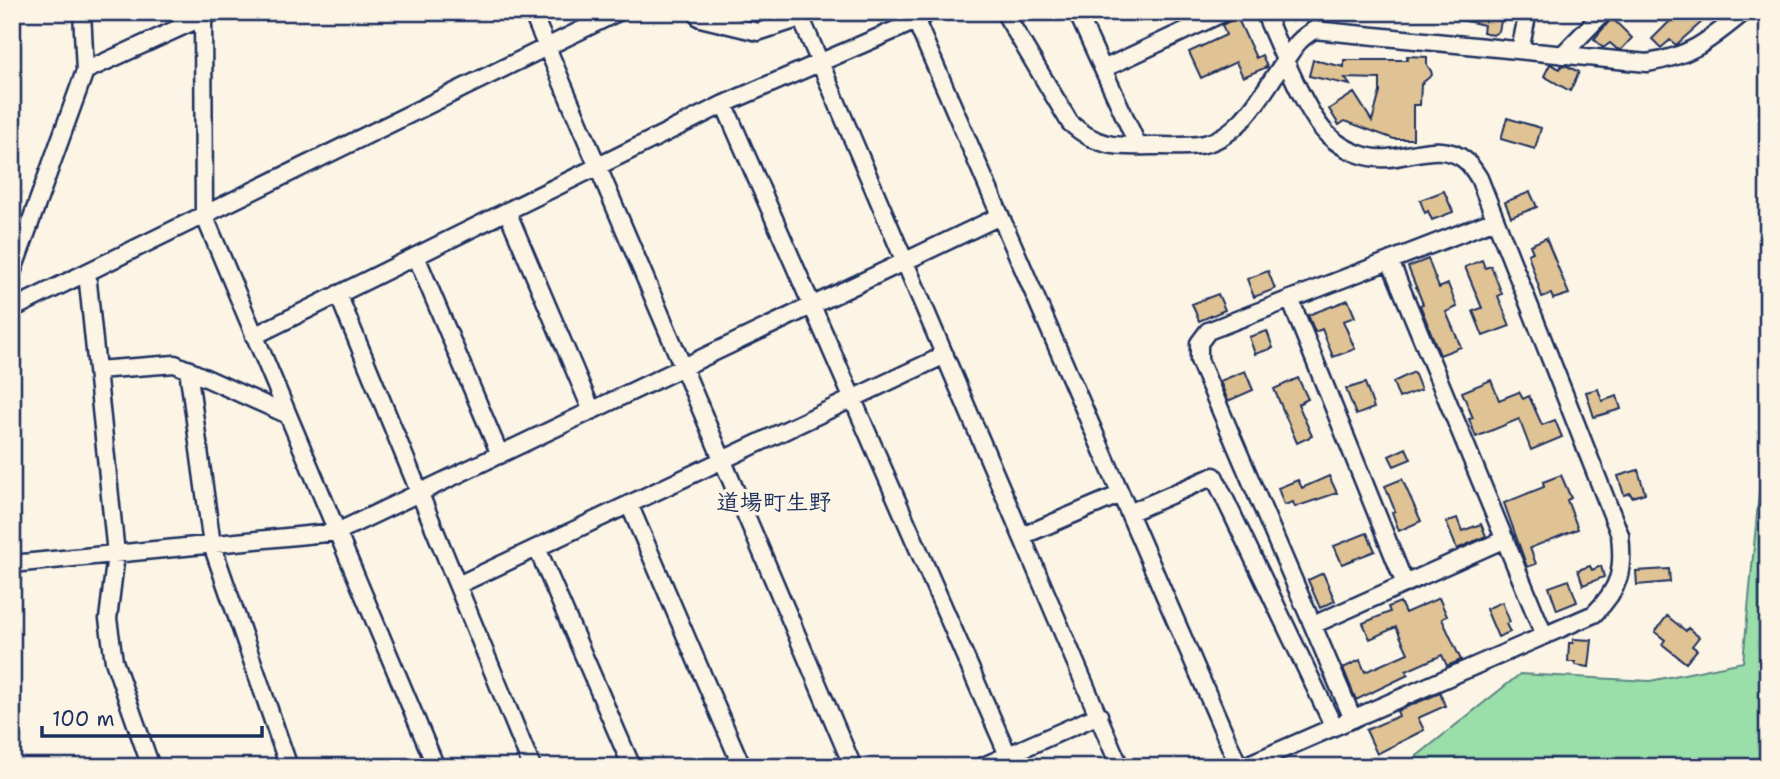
<svg xmlns="http://www.w3.org/2000/svg" width="1780" height="779" viewBox="0 0 1780 779" font-family="'Shantell Sans','Klee One',sans-serif">
	<style>
		.green { fill: #9adea9; stroke: #5a8684; stroke-width: 2 }
		.building { fill: #e0c394; stroke: #1b2f5e; stroke-width: 2 }
		.lines { fill: none; stroke-linecap: round; stroke-linejoin: round }
		.minor-casing { stroke: #1b2f5e; stroke-width: 21 }
		.minor { stroke: #fcf5e5; stroke-width: 16 }
		.labels { text-anchor: middle; dominant-baseline: central; stroke-width: 7; stroke-linejoin: round; paint-order: stroke }
		.quarter-label { font-size: 23px; font-weight: bold; fill: #1b2f5e; stroke: #fcf5e5 }
	</style>
	<rect width="100%" height="100%" fill="#fcf5e5"/>
	<filter id="ink" filterUnits="userSpaceOnUse"><feTurbulence type="fractalNoise" baseFrequency=".0143" numOctaves="2"/><feDisplacementMap in="SourceGraphic" scale="14" xChannelSelector="R" yChannelSelector="G"/><feConvolveMatrix kernelMatrix="1 2 1 2 8 2 1 2 1" color-interpolation-filters="sRGB"/></filter>
	<g filter="url(#ink)">
		<path class="green" d="M1768,488V767H1403L1520,674L1650,681L1743,662L1759,493Z"/>
		<path class="building" d="M1448,12H1503L1499,31L1493,35L1483,32L1484,25L1448,17Z
			M1679,12H1713L1676,45L1670,40L1661,48L1652,39Z
			M1237,17L1256,58L1262,55L1267,67L1243,77L1236,62L1201,78L1189,52L1226,35L1222,25Z
			M1612,18L1632,38L1621,50L1617,49L1610,43L1603,48L1594,39Z
			M1407,56L1427,57V65L1431,71L1432,75L1421,84L1420,105H1413V139H1394L1345,121L1339,125L1329,109L1354,93L1372,121L1380,92V79L1345,78L1350,85L1309,76L1313,60L1344,67V60H1408Z
			M1550,64L1560,69L1562,65L1567,66L1579,72L1570,91L1544,76Z
			M1507,118L1541,128L1535,149L1501,139Z
			M1444,191L1453,212L1432,220L1428,211L1425,213L1420,200Z
			M1530,192L1537,207L1511,217L1505,202Z
			M1546,238L1569,294L1553,299L1551,294L1542,297L1528,254L1533,252L1530,245Z
			M1428,259L1439,288L1448,284L1457,307L1446,312L1461,347L1440,355L1420,305L1423,304L1408,267Z
			M1482,260L1485,268L1491,266L1502,294L1498,296L1510,326L1483,336L1473,311L1482,308L1465,267Z
			M1268,271L1275,289L1254,297L1247,279Z
			M1218,294L1225,310L1199,321L1192,304Z
			M1348,300L1355,317L1343,321L1355,349L1333,357L1322,329L1315,332L1308,315Z
			M1267,331L1273,348L1255,354L1249,337Z
			M1245,371L1253,390L1228,401L1220,381Z
			M1414,372L1421,390L1399,398L1393,382Z
			M1298,378L1308,399L1298,404L1312,436L1297,443L1274,389Z
			M1491,380L1499,400L1519,392L1523,399L1529,396L1542,425L1555,420L1562,437L1531,450L1519,419L1476,437L1469,419L1473,418L1462,392Z
			M1365,383L1374,408L1356,415L1346,389Z
			M1598,389L1602,401L1617,396L1621,409L1594,417L1586,392Z
			M1406,448L1411,459L1394,466L1389,456Z
			M1638,470L1645,493L1632,497L1630,493L1624,495L1618,476Z
			M1561,475L1571,498L1567,500L1578,529L1530,548L1536,564L1527,567L1504,503L1544,487L1543,482Z
			M1329,476L1337,493L1295,507L1293,502L1284,505L1278,488L1298,480L1302,488Z
			M1402,479L1421,521L1399,531L1392,512L1395,511L1385,486Z
			M1457,518L1462,531L1481,524L1486,536L1457,549L1446,522Z
			M1367,533L1375,551L1342,564L1334,546Z
			M1590,566L1592,570L1601,566L1604,577L1583,585L1578,570Z
			M1669,569L1670,582L1637,585L1636,571Z
			M1323,573L1335,601L1320,608L1308,580Z
			M1569,580L1577,602L1557,610L1549,587Z
			M1439,598L1447,616L1442,619L1461,660L1447,666L1442,655L1406,671L1408,675L1356,700L1343,668L1360,660L1365,672L1408,653L1396,627L1370,639L1363,623L1390,612L1388,607L1400,602L1405,613Z
			M1502,602L1510,622L1506,624L1510,632L1498,637L1486,609Z
			M1667,616L1686,631L1688,628L1699,637L1692,646L1697,650L1686,663L1662,644L1665,640L1655,632Z
			M1573,639L1592,640L1589,667L1575,665V662H1568L1569,643H1573Z
			M1440,693L1445,706L1418,718L1424,730L1377,754L1366,730L1399,716L1397,711Z"/>
		<g class="lines">
			<defs>
				<path id="minor" d="M203,12L204,215L436,767
					M532,12L853,767
					M697,12L700,18L758,32L801,18L1120,767
					M1004,12L1070,123C1097,147 1115,147 1150,146C1166,146 1183,147 1199,145C1239,139 1261,95 1282,65C1294,48 1296,41 1314,30L1647,63C1692,56 1709,40 1744,12
					M1077,12L1138,146
					M916,21L1239,767
					M1520,50L1528,12
					M1562,55L1604,12
					M1103,69L1225,12
					M85,71L214,12
					M724,104L1008,755
					M507,211L592,411
					M416,256L500,455
					M1390,261L1544,635
					M12,273L85,71L82,12
					M87,273L116,554L108,619L114,661L151,767
					M338,294L532,767
					M1290,299L1405,584
					M12,309L618,12
					M254,336L724,104L916,21L929,12
					M188,369L212,545L289,767
					M97,370L175,364L288,415
					M629,504L742,767
					M1129,513L1214,476L1334,727
					M1022,536L1121,494
					M537,548L632,767
					M12,564L337,532L1000,216
					M458,585L945,355
					M1313,625L1505,539
					M1353,719L1199,360V343L1208,331L1495,220
					M981,767L1099,715
					M1242,767L1594,614C1620,588 1624,571 1620,535L1479,178C1475,172 1471,165 1466,161C1443,141 1413,156 1388,158C1367,160 1344,150 1329,136C1306,116 1278,42 1264,12"/>
			</defs>
			<use href="#minor" class="minor-casing"/>
			<use href="#minor" class="minor"/>
		</g>
	</g>
	<g class="labels">
		<g class="quarter-label">
			<text x="774" y="502">道場町生野</text>
		</g>
	</g>
	<rect width="1780" height="779" fill="none" stroke="#fcf5e5" stroke-width="42"/>
	<rect x="21" y="21" width="1738" height="737" fill="none" stroke="#1b2f5e" stroke-width="2.5" filter="url(#ink)"/>
	<path d="M42 726v10h220v-10" fill="none" stroke="#1b2f5e" stroke-width="3.5"/>
	<text x="52" y="726" font-size="21" fill="#1b2f5e" stroke="#fcf5e5" stroke-width="5" paint-order="stroke">100 m</text>
</svg>
